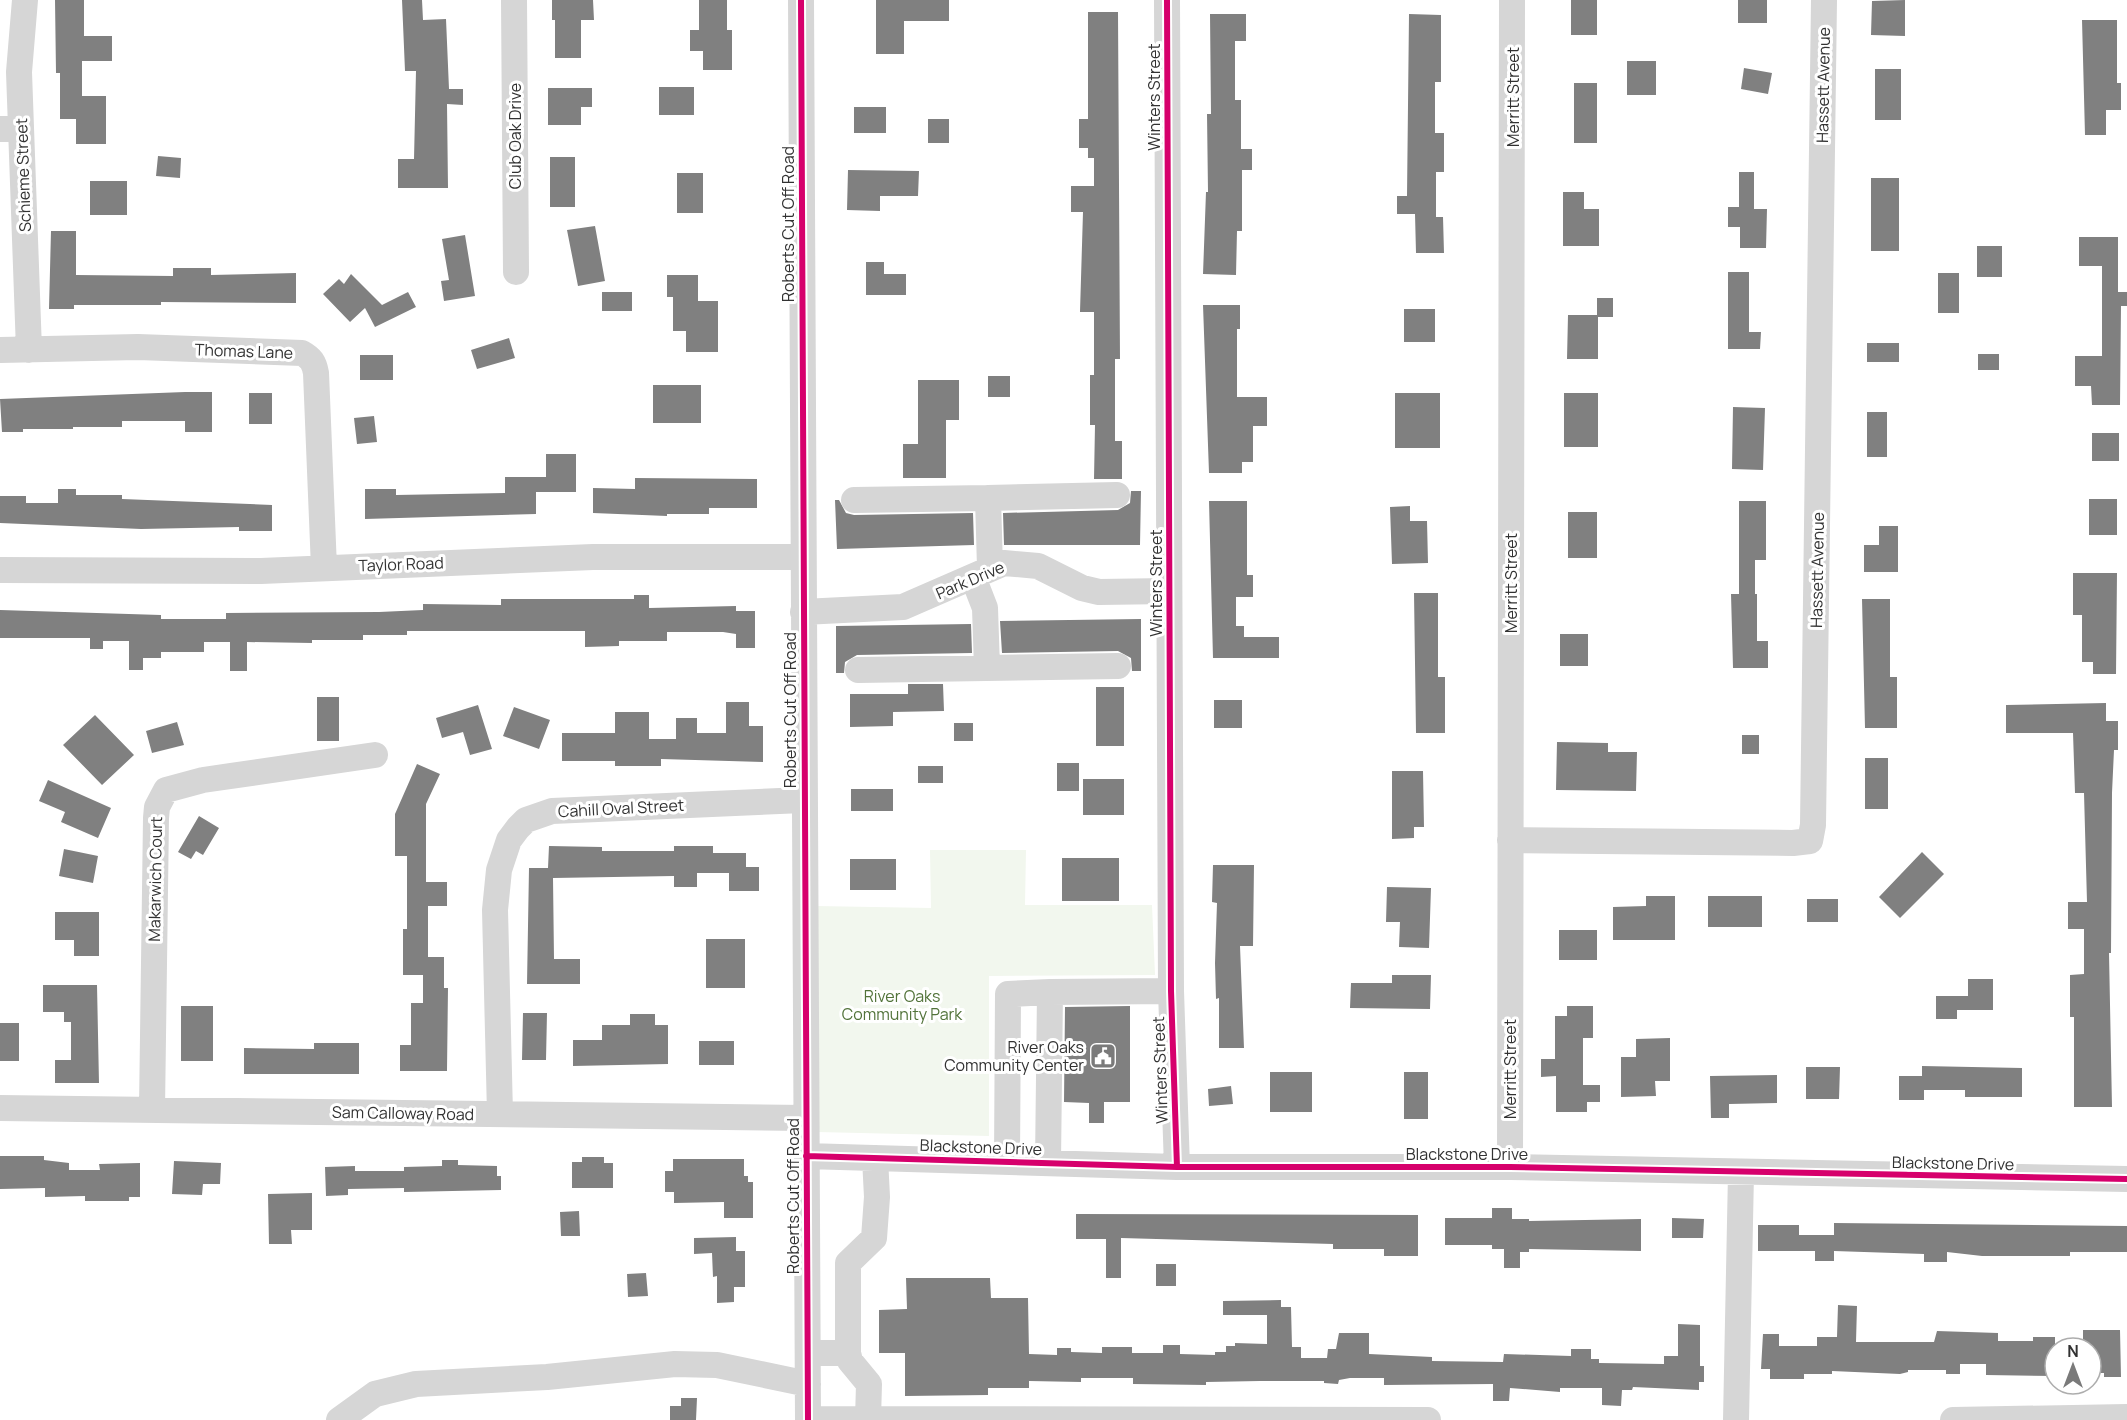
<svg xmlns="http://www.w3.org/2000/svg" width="2127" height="1420" viewBox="0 0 2127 1420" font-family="Manrope,sans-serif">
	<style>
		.green { fill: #f2f7ee }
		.building { fill: #808080 }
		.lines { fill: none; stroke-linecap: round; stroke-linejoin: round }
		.minor { stroke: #d6d6d6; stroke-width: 26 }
		.cycleway-casing { stroke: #fff; stroke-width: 10 }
		.cycleway { stroke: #d6006c; stroke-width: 6 }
		.labels { text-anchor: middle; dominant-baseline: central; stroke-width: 6; stroke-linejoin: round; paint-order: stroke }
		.street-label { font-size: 16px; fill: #323232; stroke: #fff }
		.park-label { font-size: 16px; fill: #52733a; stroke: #fff }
		.poi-label { font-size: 16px; fill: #323232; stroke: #fff; text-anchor: end }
	</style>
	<rect width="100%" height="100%" fill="#fff"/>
	<path class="green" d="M930,850H1026L1025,905H1152L1155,975L989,976V1136L817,1132L816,906L931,908Z"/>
	<path class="building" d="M55,0H84V36H112V61H82V96H106V144H76V119H60V73H56Z
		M402,0H422L423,20L446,19L449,89H463V105L447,104L448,188H398V159H414L416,71H405Z
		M552,0H593L594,20H581V58H555V20H552Z
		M699,0H727V30H732V70H703V51H690V30H699Z
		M876,0H949V21H904V54H876Z
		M1571,0H1597V35H1571Z
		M1738,0H1767V23H1738Z
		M1905,0V36L1871,35L1872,1Z
		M1088,12H1118L1120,359H1115V441H1122V479H1094L1095,425H1090V375H1094V312H1080L1083,212H1071V186H1094V158H1088V148H1079V119H1088Z
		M1210,14H1246V41H1235V100H1241V149H1252V170H1242V231H1237L1236,275L1203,274L1206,192H1208L1207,114H1211Z
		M1409,14L1441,15V82H1435V133H1444V172H1436V217H1443L1444,253H1416L1415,214H1397V196H1407Z
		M2082,20H2117V83H2121V110H2106V135H2085Z
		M1627,61H1656V95H1627Z
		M1744,68L1772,73L1768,94L1741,89Z
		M1875,69H1901V120H1875Z
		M1574,83H1597V143H1574Z
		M659,87H694V115H659Z
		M548,88H592V107H581V125H548Z
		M854,107H886V133H854Z
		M928,119H949V143H928Z
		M158,156L181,158L180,178L156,176Z
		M550,157H575V207H550Z
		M848,170L919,171L918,196H880V211L847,210Z
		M1739,172H1754V209H1767L1766,248H1740V227H1728V207H1739Z
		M677,173H703V213H677Z
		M1871,178H1899V251H1871Z
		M90,181H127V215H90Z
		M1563,192H1584V209H1599V246H1563Z
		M595,226L605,281L578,286L567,230Z
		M51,231H76V275L173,276V268H211V275L296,273V303L161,302V305H74V309H49Z
		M465,235L475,296L444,301L441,281L449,280L442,239Z
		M2079,237H2118V292H2127V306H2121L2120,405H2092L2091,386H2075V356H2102V266H2079Z
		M1977,246H2002V277H1977Z
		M866,262H884V274H906V295H866Z
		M1728,272H1749V332H1761L1760,349H1728Z
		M1938,273H1959V313H1938Z
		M351,274L382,305L408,292L416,307L375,327L365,308L350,322L323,294L339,279L344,284Z
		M667,275H698V301H718V352H686V331H673V297H667Z
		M602,292H632V311H602Z
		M1597,298H1613V317H1598V359H1567L1568,315H1597Z
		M1203,305H1240V329H1237V397H1267V426H1253V462H1242V473H1209Z
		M1404,309H1435V342H1404Z
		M509,338L515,358L477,369L471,350Z
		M1867,343H1899V362H1867Z
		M1978,354H1999V370H1978Z
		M360,355H393V380H360Z
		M988,376H1010V397H988Z
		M918,380H959V420H946V478H903V444H918Z
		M653,385H701V423H653Z
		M185,392H212V432H185V421H122V427H73V429H23V432H2L0,399Z
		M249,393H272V424H249Z
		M1395,393H1440V448H1395Z
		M1564,393H1598V447H1564Z
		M1733,407L1765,408L1763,470L1732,469Z
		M1867,412H1887V457H1867Z
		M374,416L377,442L357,444L354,418Z
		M2092,433H2119V461H2092Z
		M546,454H576V492H536V514L365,519V489H396V495L505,493V477H546Z
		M635,478L757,479V508H709V514H667V516L593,513V488L635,489Z
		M58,489H76V495H122V499L272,505V531H239V527L141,529L0,523V496H26V503H58Z
		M1131,491H1141L1140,545H1004L1003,513L1118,510L1130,503Z
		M2089,499H2117V535H2089Z
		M835,500H839L846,513L854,515L973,513L974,545L837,549Z
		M1209,501H1247V575H1253V597H1236V626H1244V637H1279V658H1213Z
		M1739,501H1766V560H1755V594H1757V641H1768V668H1733L1731,594H1739Z
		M1410,506V521H1427L1428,563L1392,564L1390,507Z
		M1568,512H1597V558H1568Z
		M1879,526H1898V572H1864V545H1879Z
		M2073,573H2117L2116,674H2093V662H2082V615H2073Z
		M1414,593H1438V677H1445V733H1416Z
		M634,595H649V608L736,606V611H755V648H736V634L723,632H667V641H619V646L585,647V631H407V635H363V640H312V643L247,642V671H230V642H204V652H161V658H143V670H129V641H103V649H90V638H0V610L161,615V619H226V613L379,612L423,610V604L501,605V599H634Z
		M1862,599H1890V677H1897V728H1865Z
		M1141,619V671H1132L1131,658L1118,651L1002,653L1000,621Z
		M971,624L972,653L857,655L845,662L844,673H836V626Z
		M1560,634H1588V666H1560Z
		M908,684H943L944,711L893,712V726L850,727V694H908Z
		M1096,687H1124V746H1096Z
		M317,697H339V741H317Z
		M1214,700H1242V728H1214Z
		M726,702H749V726H763V762L661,759V766H615V761H562V733H615V712H649V739H676V718H697V733H726Z
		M2106,703V721H2118V750H2114L2112,793L2111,953H2109L2112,1107H2074V1017H2070V975L2084,974V929H2068V902H2087L2084,793H2075L2073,733H2006V705Z
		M478,705L492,749L470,755L463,732L442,738L436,718Z
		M514,707L550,720L539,749L503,736Z
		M95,715L134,755L102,785L63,745Z
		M177,722L184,745L152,753L146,731Z
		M954,723H973V741H954Z
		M1742,735H1759V754H1742Z
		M1557,742L1608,743V752H1637L1636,791L1556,790Z
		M1865,758H1888V809H1865Z
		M1057,763H1079V791H1057Z
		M417,764L440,774L426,804V882H447V906H428V957H444V988H448L447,1071H400V1045H411V1003H423V975H403V929H407V856H395V814Z
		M918,766H943V783H918Z
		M1392,771H1423L1424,827H1414V838L1392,839Z
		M1083,779H1124V815H1083Z
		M48,780L111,808L98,838L61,822L65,812L39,801Z
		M851,789H893V811H851Z
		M199,816L219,828L203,855L196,851L191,859L178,852Z
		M549,846L602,847V851H674V846H713V853H746V867H759V891H729V873H697V887H674V876L553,878L554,959H580V984H527L529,868H548Z
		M64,849L98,856L93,883L59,876Z
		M1922,852L1944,874L1900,918L1879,897Z
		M1062,858H1119V901H1062Z
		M850,859H896V890H850Z
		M1213,865H1254L1253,946H1240L1244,1048H1219V998L1216,999L1215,963L1217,903L1212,902Z
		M1387,887L1431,888L1429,948L1399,947L1400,922H1386Z
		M1646,896H1675V940H1613V907L1646,906Z
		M1708,896H1762V927H1708Z
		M1807,899H1838V922H1807Z
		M55,912H99V956H74V940H55Z
		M1559,930H1597V960H1559Z
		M706,939H745V988H706Z
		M1392,975H1431L1430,1009L1350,1008L1351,983H1392Z
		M1968,979H1993V1010H1957V1019H1936V996H1968Z
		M43,985H97L99,1083H55V1060H71V1022H64V1012H43Z
		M181,1006H213V1061H181Z
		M1130,1006V1102H1104V1123H1089V1103L1064,1102L1065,1007Z
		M1567,1006H1593V1038H1583V1085H1600V1102H1587V1112H1556V1076L1541,1077V1059H1555V1016H1567Z
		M523,1013H547L546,1060H522Z
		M630,1014H655V1025H668V1064L573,1066V1040H602V1025H630Z
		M0,1023H19V1061H0Z
		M1670,1038V1081H1655L1656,1096L1621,1097V1057H1636V1039Z
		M699,1041H734V1065H699Z
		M314,1043H359V1074H244V1048L314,1049Z
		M1922,1066L2022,1068V1097H1965V1090H1924V1100H1899V1076H1922Z
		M1806,1067H1840L1839,1099H1806Z
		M1270,1072H1312V1112H1270Z
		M1404,1072H1428V1119H1404Z
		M1777,1075V1103L1729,1104V1118H1711L1710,1076Z
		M1231,1086L1233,1104L1209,1106L1208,1089Z
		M0,1156H44V1160L69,1163V1170H100L99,1164L140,1163V1197H129V1201H85V1196L45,1197V1188L0,1189Z
		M582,1157H604V1163H613V1188H572V1162H582Z
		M673,1159H744V1176H748V1182H753V1218H724V1202L674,1203V1192H665V1171H673Z
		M442,1160H458V1165L497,1166V1176H501V1190L404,1192V1188L348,1189V1195L326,1196L325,1167L355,1166V1171H404V1167L442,1166Z
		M174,1161L221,1163L220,1184H203L202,1195L172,1194Z
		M312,1193V1230H291L292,1244H269L268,1194Z
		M1492,1208H1512V1219H1529V1221L1641,1219V1251L1529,1249V1252H1520V1268H1504V1249H1492V1245H1445V1218H1492Z
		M579,1211L580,1236H561L560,1212Z
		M1076,1214L1418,1215V1256H1384V1249H1333V1244L1121,1238V1278H1106V1239H1076Z
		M1672,1218L1704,1219L1703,1238H1672Z
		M1834,1223L2127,1226V1252H2070V1256H1982L1947,1252V1262H1924V1254L1834,1251V1261H1815V1251H1758V1225H1799V1235H1834Z
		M736,1237V1251H745V1287H734V1302L717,1303V1276L713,1277L712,1253L694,1254V1238Z
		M1156,1264H1176V1286H1156Z
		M646,1273L648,1296L628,1297L627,1274Z
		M906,1278H990L991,1298H1028L1029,1354L1057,1355V1348H1071V1352L1102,1353V1347H1132V1353H1163V1345H1180V1354L1215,1355V1352H1226V1346H1235V1343L1267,1344V1315H1223V1301L1281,1300V1307H1291L1292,1347H1301V1358H1327L1328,1349H1336L1339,1333H1369V1354L1432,1357V1361L1503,1362L1504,1354L1571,1356V1349H1591V1359H1599V1363L1664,1364V1356H1678V1324L1700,1325V1366H1704V1382H1699V1390L1633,1387L1632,1390H1622L1621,1406L1602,1405V1388H1560V1392L1510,1388L1509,1401H1493V1384L1384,1385V1378H1350L1339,1380L1338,1384L1324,1383V1381H1260L1206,1382V1385L1133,1384V1378H1081V1382L1029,1381V1388H988V1395L905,1396V1353H879V1310L907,1309Z
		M1838,1305L1857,1306L1856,1342H1934L1937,1331L1998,1333V1341H2033V1337H2055V1376L1986,1375V1364H1960V1374H1946V1370H1908V1372L1900,1374L1832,1371V1374H1804V1379H1770V1369H1761L1763,1334H1779V1346H1817V1337H1837Z
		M2083,1330H2120L2121,1377H2104V1373H2091V1348H2083Z
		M681,1398H697L696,1420H670V1406H681Z"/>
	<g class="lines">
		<path class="minor" d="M25,0L19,72L29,350
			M514,0L516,272
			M801,0L808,1420
			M1167,0L1171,991L1177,1167
			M0,129H21
			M0,350L138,347L302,353C311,358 314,362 316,373L324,568
			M988,498L1117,495
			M854,500L988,498L990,568
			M0,570L261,571L593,557H803
			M973,577L985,608L987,668
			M803,612L903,607L1004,563L1038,566L1082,588L1099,592L1169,591
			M858,670L1118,666
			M1510,840L1793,843L1810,841L1813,825L1824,0
			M1050,992L1171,991
			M0,1108L806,1118
			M152,1109L156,818L157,807L166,790L203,780L375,755
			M500,1114L495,910L499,870L509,840L518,828L526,820L552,811L803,800
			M806,1156L1177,1167H1510L2127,1179
			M1007,1162L1008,994L1050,992L1048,1163
			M1510,1167L1512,0
			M808,1353H848V1263L874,1238L877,1197L875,1158
			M848,1353L850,1361L869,1384L868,1419
			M808,1419L1428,1420
			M339,1420L375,1394L416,1384L547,1377L675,1364L717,1365L808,1384
			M1736,1420L1741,1173
			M1953,1420L2127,1417"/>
		<defs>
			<path id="cycleway" d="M801,0L808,1420
				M1167,0L1171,991L1177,1167
				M806,1156L1177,1167H1510L2127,1179"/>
		</defs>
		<use href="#cycleway" class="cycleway-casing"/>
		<use href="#cycleway" class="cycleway"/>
	</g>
	<defs>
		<symbol id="civic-square" viewBox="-11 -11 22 22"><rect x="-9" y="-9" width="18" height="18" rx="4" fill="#7a7a7a" stroke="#fff"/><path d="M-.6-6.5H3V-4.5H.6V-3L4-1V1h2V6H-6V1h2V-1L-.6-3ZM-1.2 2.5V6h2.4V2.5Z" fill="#fff"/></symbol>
	</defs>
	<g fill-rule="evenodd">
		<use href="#civic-square" x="1088" y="1041" width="30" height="30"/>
	</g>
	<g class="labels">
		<g class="street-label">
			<text transform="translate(1823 85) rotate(-89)">Hassett Avenue</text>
			<text transform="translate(1154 97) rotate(-90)">Winters Street</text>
			<text transform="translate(1513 97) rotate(-90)">Merritt Street</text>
			<text transform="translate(515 136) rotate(-90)">Club Oak Drive</text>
			<text transform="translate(23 175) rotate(-92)">Schieme Street</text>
			<text transform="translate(788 224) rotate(-90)">Roberts Cut Off Road</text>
			<text transform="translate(244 351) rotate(2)">Thomas Lane</text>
			<text transform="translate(401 564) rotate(-2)">Taylor Road</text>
			<text transform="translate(1817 570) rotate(-89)">Hassett Avenue</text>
			<text transform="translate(970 580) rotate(-23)">Park Drive</text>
			<text transform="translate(1156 583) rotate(-90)">Winters Street</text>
			<text transform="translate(1511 583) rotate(-90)">Merritt Street</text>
			<text transform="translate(790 710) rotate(-90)">Roberts Cut Off Road</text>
			<text transform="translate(621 808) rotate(-3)">Cahill Oval Street</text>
			<text transform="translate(155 879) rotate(-89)">Makarwich Court</text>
			<text transform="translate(1510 1069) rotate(-90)">Merritt Street</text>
			<text transform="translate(1160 1070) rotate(-92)">Winters Street</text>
			<text transform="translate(403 1113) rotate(1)">Sam Calloway Road</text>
			<text transform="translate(981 1147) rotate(2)">Blackstone Drive</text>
			<text x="1467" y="1154">Blackstone Drive</text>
			<text transform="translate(1953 1163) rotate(1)">Blackstone Drive</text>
			<text transform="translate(793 1196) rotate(-90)">Roberts Cut Off Road</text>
		</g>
		<g class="park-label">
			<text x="902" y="996">River Oaks<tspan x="902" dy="18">Community Park</tspan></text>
		</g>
		<g class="poi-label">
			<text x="1084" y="1047">River Oaks<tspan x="1084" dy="18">Community Center</tspan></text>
		</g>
	</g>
	<g transform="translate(2073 1366)"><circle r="28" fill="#ffffff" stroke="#adadad" stroke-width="1.5"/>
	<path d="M0-4.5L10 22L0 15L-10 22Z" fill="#7a7a7a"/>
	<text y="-9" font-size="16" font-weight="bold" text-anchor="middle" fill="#323232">N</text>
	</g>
</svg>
